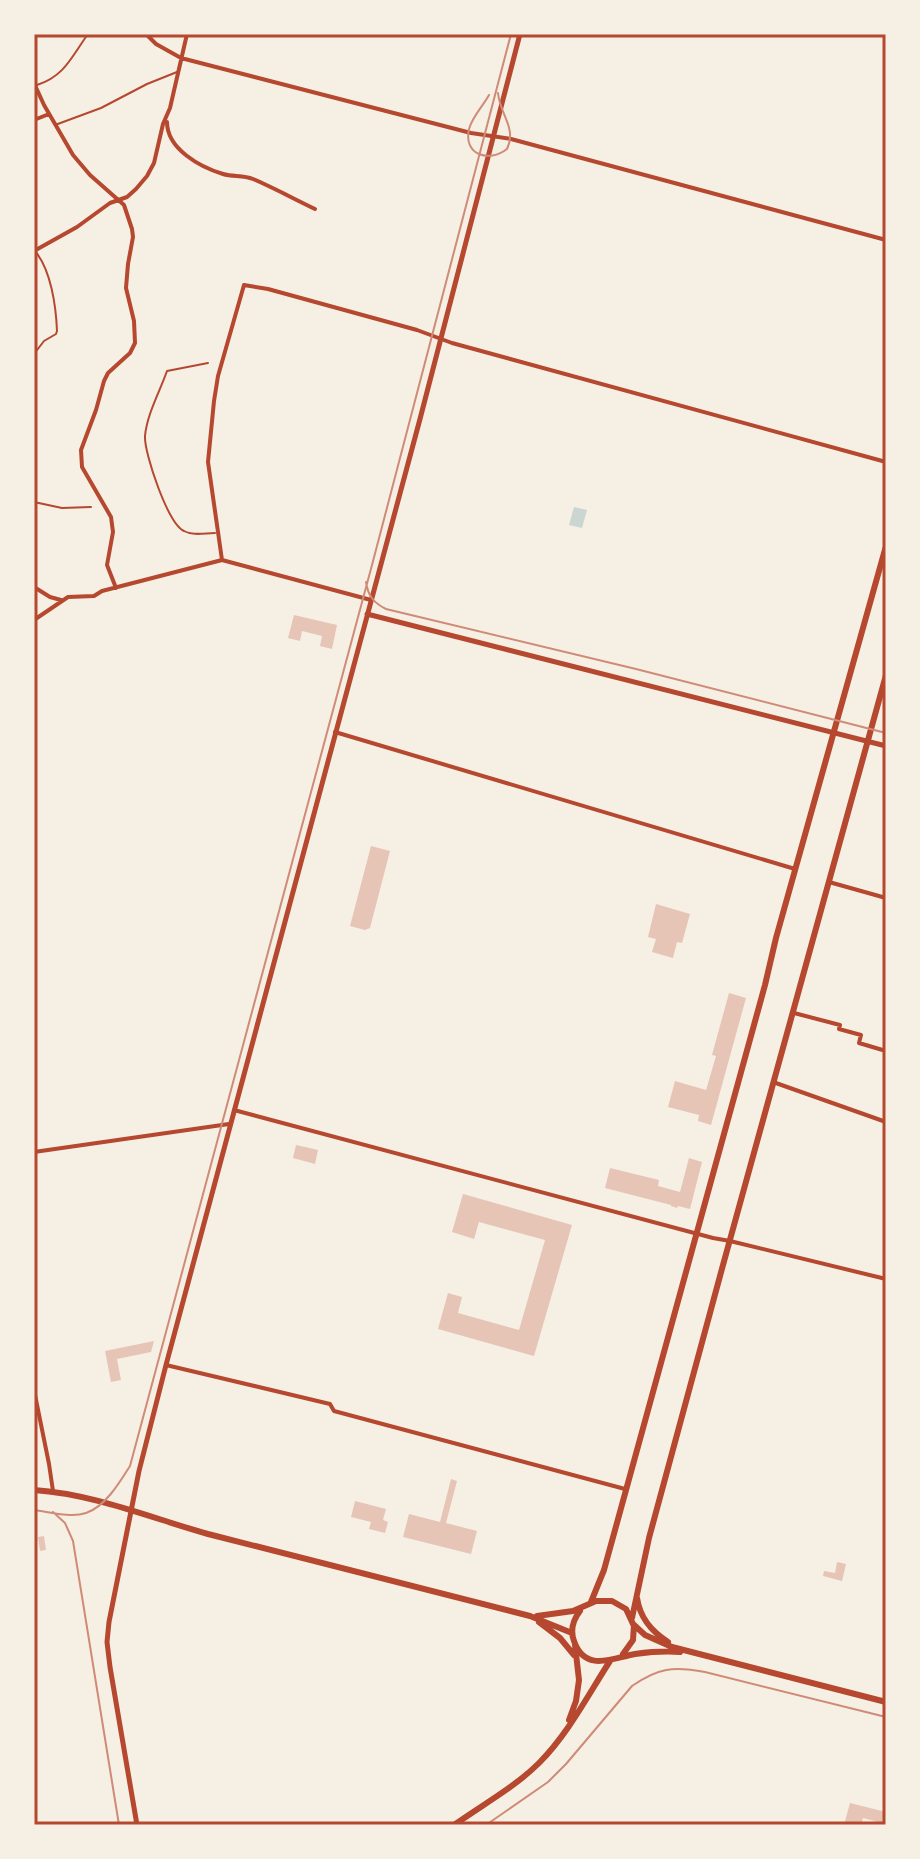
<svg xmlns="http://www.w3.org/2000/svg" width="920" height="1859" viewBox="0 0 920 1859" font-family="Inter,sans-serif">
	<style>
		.water { fill: #c9d6d2 }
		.building { fill: #e6c5b7 }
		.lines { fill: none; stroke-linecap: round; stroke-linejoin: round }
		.service { stroke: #b5482f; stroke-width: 2 }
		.minor { stroke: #b5482f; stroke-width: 4 }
		.tertiary { stroke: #b5482f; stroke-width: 5 }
		.secondary { stroke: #b5482f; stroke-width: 6 }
		.tram { stroke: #cf8b77; stroke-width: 2 }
		.neatline { fill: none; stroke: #b5482f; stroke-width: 3 }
	</style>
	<rect width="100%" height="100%" fill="#f6efe4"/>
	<path class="water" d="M574,507L587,510L582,528L569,525Z"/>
	<path class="building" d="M294,615L337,625L332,649L320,646L322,636L302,631L300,641L288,638Z
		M371,846L390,851L370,928L365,930L350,926Z
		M656,904L690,914L682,943L677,942L673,958L652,952L656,939L648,937Z
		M729,993L746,998L711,1125L698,1121L699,1115L668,1107L675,1081L706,1090L716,1056L712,1055Z
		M296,1145L318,1150L315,1164L293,1158Z
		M689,1158L702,1162L690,1209L678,1206L677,1208L671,1206V1205L605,1188L610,1168L659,1180L658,1186L680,1192Z
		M463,1194L572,1225L534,1356L438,1329L448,1293L462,1297L458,1313L519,1330L545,1240L479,1222L474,1239L452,1232Z
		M154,1341L151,1352L117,1359L121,1380L111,1382L105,1351Z
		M451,1479L457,1481L446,1523L477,1531L471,1554L403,1537L409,1514L440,1522Z
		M355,1501L386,1509L383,1520L388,1522L385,1533L369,1529L371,1522L351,1517Z
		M44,1536L46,1550L40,1551L38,1537Z
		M837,1562L846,1564L842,1581L823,1576L824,1571L835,1573Z
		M850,1803L886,1812V1824L863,1818L861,1825H844Z"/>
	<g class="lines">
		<path class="service" d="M37,85C65,76 72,56 88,34
			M55,125L101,108L147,84L177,72
			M34,354L44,341L56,334L57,331C56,306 51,270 35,251
			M208,363L167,371C160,391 147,414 145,436C144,453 168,524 184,531C193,536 205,533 215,533
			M34,502L62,508L91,507"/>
		<path class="minor" d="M146,34L156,44L181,58L471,133L511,139L886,240
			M34,83L44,105L73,155L90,175L124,205L132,229L133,237L128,264L126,288L134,321L135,343L130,353L108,373L104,381L96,410L81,450L82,467L111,517L113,532L107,565L116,588
			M34,120L49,114
			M167,122C167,149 200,167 223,174C233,177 243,175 253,179C274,188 294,199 315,209
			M34,251L77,227L110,203L127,197L136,189L147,176L154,163L163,124L170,108L187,34
			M222,560L208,462L214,401L218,376L244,285L268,289L417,330L452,343L886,462
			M34,587L50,597L61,600
			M34,620L68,597L94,596L102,591L222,560L371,600
			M335,732L795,869
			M829,882L886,898
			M794,1013L840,1025L839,1029L861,1035L859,1043L886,1051
			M773,1082L886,1122
			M234,1110L713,1238L730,1241L886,1279
			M34,1152L229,1124
			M166,1365L330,1404L334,1411L625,1489
			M34,1390L49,1464L53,1491"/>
		<path class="tertiary" d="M367,614L886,746
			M137,1825L110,1667L107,1642L109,1622L139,1471L166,1365L420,419L520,34"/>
		<path class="secondary" d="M34,1490C94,1494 151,1518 208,1534L530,1616L572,1633
			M637,1598C640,1618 651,1631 668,1642
			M591,1602L604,1570L765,985L776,938L886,546
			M580,1611C573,1620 570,1630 574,1641C585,1673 613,1658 635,1654C650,1652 665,1651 680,1652
			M537,1616L573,1611L596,1601H612L626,1609L633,1624L645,1635L672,1647L886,1702
			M632,1618L649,1538L723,1265L886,675
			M539,1622L560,1638L574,1655
			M623,1654L633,1640L634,1625
			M569,1720L576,1701L579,1680L575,1645
			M454,1825C482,1805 515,1787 539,1763C568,1734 588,1695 610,1661"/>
		<path class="tram" d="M489,95C483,106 472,117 469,129C463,155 489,163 507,149C517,128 500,115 498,93
			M366,582C368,596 374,603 386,609L636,669L886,733
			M34,1510C50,1512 71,1518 86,1513C105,1507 120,1482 130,1466L372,565L511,34
			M53,1512L65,1523L73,1541L119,1825
			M486,1825L548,1782L566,1764L632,1686C658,1668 673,1666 705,1672L886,1717"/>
	</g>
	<rect width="920" height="1859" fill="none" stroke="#f6efe4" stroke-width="72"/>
	<rect x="36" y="36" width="848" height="1787" class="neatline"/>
</svg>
